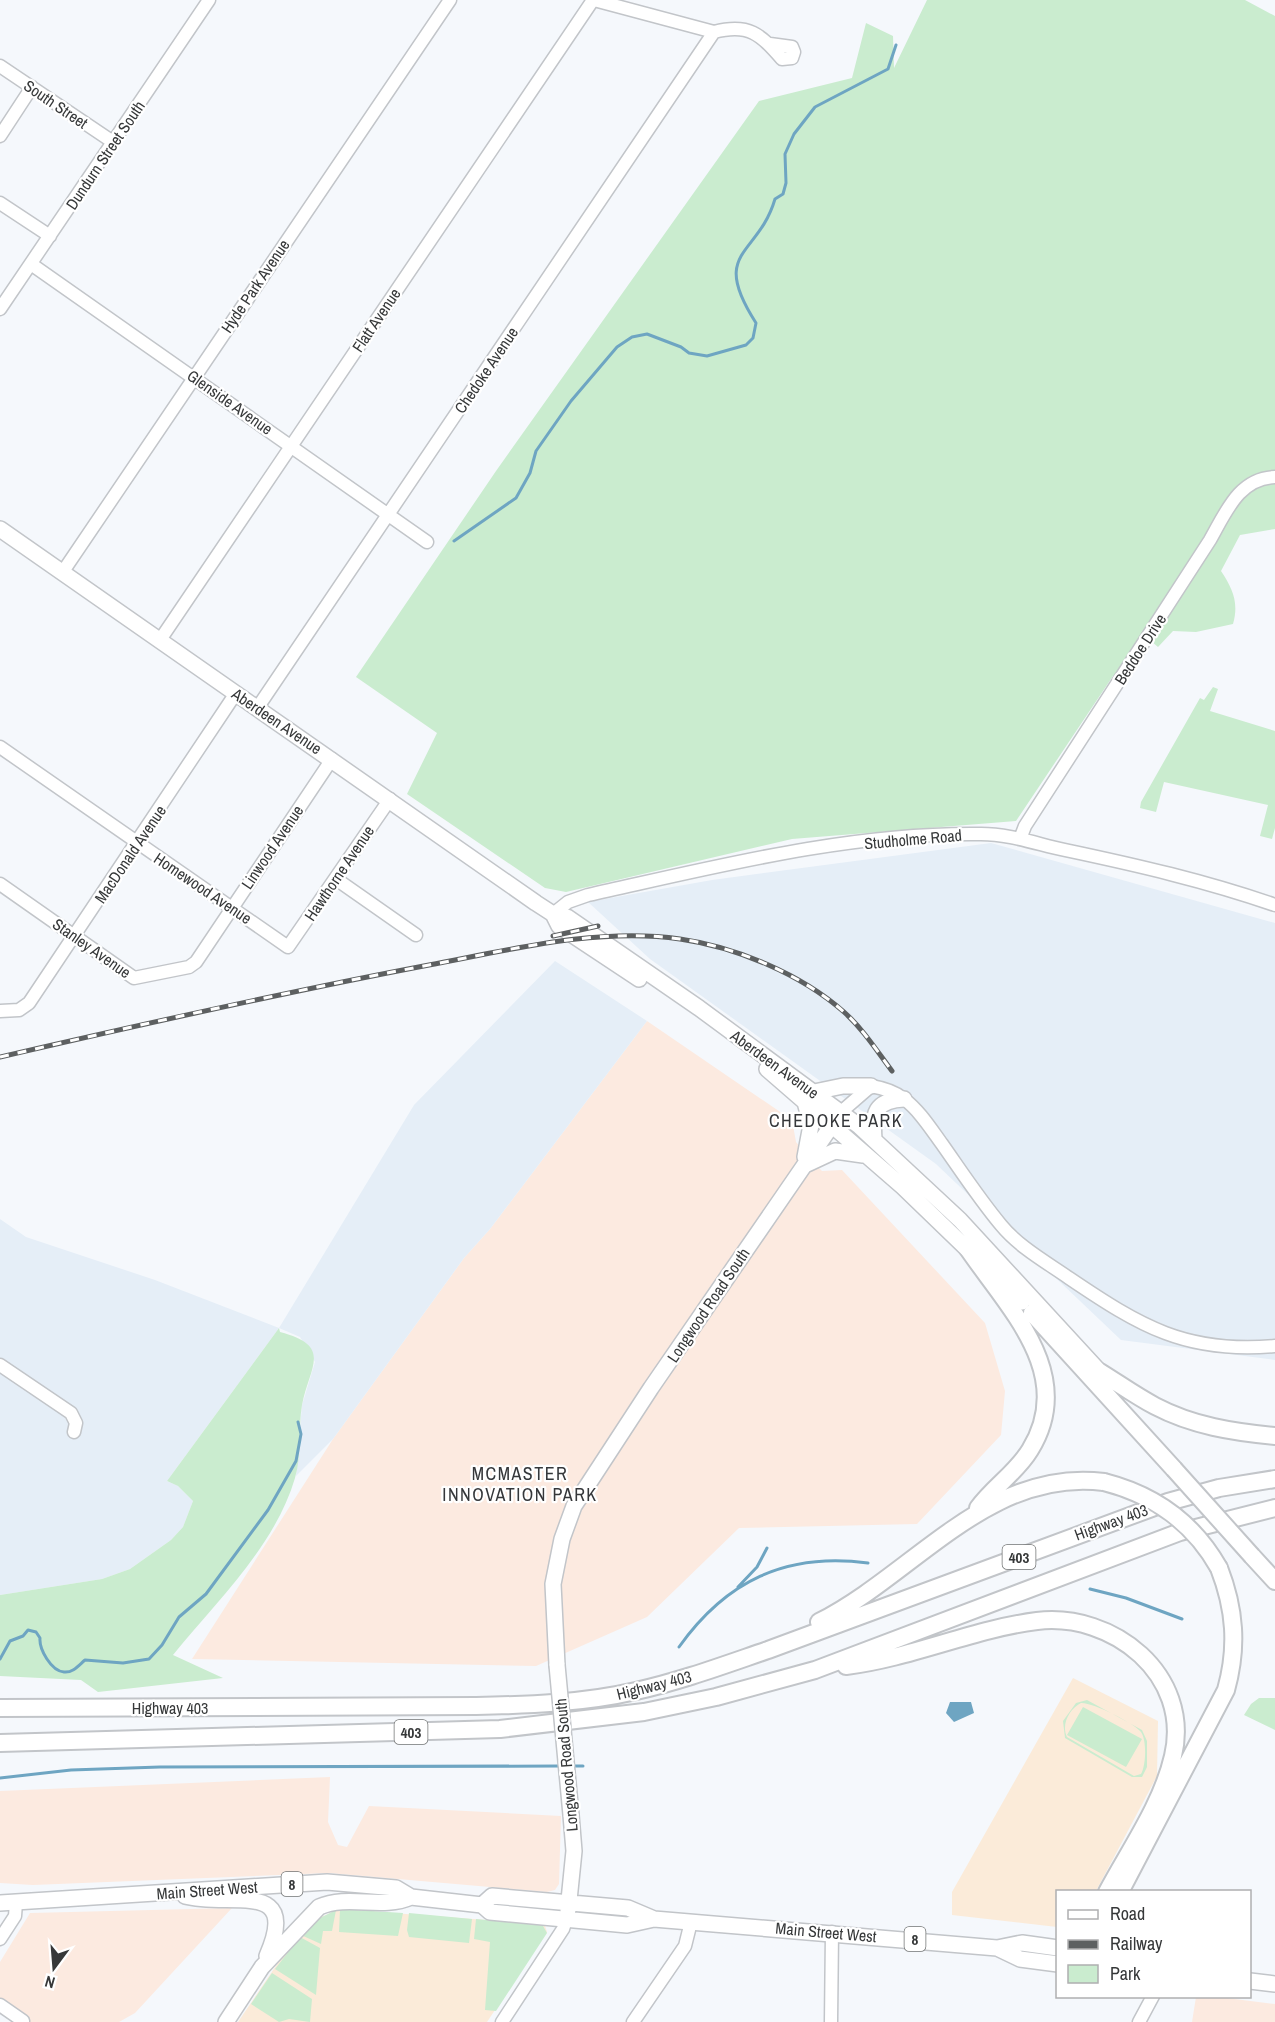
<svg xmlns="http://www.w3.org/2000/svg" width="1275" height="2022" viewBox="0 0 1275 2022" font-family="'Archivo Narrow',sans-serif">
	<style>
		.commercial { fill: #fceae0 }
		.built { fill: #e5eef7 }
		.education { fill: #fbebd9 }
		.green { fill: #caeccf; fill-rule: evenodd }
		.water { fill: #6ea5c2 }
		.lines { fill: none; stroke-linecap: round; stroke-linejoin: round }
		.stream { stroke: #6ea5c2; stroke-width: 3 }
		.minor-casing { stroke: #c2c5c9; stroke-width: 15 }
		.major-casing { stroke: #c2c5c9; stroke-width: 18 }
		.highway-casing { stroke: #c2c5c9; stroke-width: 20 }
		.minor { stroke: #fff; stroke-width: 12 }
		.major { stroke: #fff; stroke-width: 15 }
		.highway { stroke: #fff; stroke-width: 16 }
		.rail-casing { stroke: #5d6061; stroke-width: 5 }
		.rail { stroke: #fff; stroke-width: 3; stroke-dasharray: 9; stroke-linecap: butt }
		.major-bridge-casing { stroke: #c2c5c9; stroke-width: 18; stroke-linecap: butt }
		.highway-bridge-casing { stroke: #c2c5c9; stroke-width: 20; stroke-linecap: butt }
		.major-bridge { stroke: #fff; stroke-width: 15 }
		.highway-bridge { stroke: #fff; stroke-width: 16 }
		.labels { text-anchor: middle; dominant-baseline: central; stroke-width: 4.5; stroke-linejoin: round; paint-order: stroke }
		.shield { fill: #fff; stroke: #727474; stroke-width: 1.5 }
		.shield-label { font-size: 15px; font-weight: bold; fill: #363839 }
		.street-label { font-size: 16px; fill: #363839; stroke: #fff }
		.neighbourhood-label { font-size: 18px; letter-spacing: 1.5px; fill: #35373a; stroke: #fff }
	</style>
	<rect width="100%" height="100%" fill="#f5f8fc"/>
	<path class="commercial" d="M647,1021L792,1120L796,1142L807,1156L822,1171L842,1170L985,1323L1005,1391L1001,1435L917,1524L739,1528L647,1617L536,1666L192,1659L333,1439L464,1258L490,1229Z
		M330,1777L328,1822L338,1845L347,1847L369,1806L561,1816L559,1884L555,1890L547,1892L329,1873L33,1885L0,1883V1791Z
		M232,1908L135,2013L119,2022H15L0,2012V1962L30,1913Z
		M1196,1997H1219L1275,2004V2022H1192Z"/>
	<path class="built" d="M991,843L1275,923V1360L1121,1340L936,1164L650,959L588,902L712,880Z
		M555,961L647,1021L490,1229L464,1258L333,1439L296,1476L302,1405L315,1362L300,1337L279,1328L167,1481L178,1486L193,1501L183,1527L171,1540L130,1569L102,1579L0,1595V1219L26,1237L155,1280L279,1328L414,1105Z"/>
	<path class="education" d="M1073,1678L1158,1721L1157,1776L1096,1891L1058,1892L1057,1927L952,1915V1892Z
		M339,1909L540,1924L545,1926L547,1932L487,2022H238L286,1951L317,1919Z"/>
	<path class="green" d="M927,0H1245L1275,16V529L1240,535L1221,571C1233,589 1239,603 1233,624L1196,632L1173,631L1158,647L1145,636L1117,675L1113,676L1016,821L792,839L566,892L545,888L407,794L437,733L356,677L496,471L759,101L852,78L866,23L893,36L894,68Z
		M1213,687L1218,689L1210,711L1275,731V828L1272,839L1260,836L1268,805L1164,782L1156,812L1140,808L1141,802L1200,698L1204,700Z
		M279,1328L280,1332C334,1346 309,1367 302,1405C298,1429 302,1455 295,1478C275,1546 217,1601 173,1655L223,1678L98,1692L81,1680L0,1676V1595L102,1579L130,1569L171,1540L183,1527L193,1501L178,1486L167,1481Z
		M1259,1698H1275V1730L1244,1715L1251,1704Z
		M1087,1700L1142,1730L1147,1741V1767L1142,1777H1132L1065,1738L1063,1721L1076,1703ZM1081,1703C1092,1702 1134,1723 1141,1732C1147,1741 1146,1765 1141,1774L1134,1776L1067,1737C1061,1725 1069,1709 1081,1703Z
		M1083,1707L1142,1739L1126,1767L1067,1735Z
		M340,1909L403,1913L398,1936L339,1932Z
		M336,1910L332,1931H323L321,1944L301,1935L316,1920Z
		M409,1913L472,1919L469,1943L409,1937L407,1930Z
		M476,1919L539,1925L543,1926L547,1933L496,2011L485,2010L490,1942L474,1939Z
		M300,1937L320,1948L316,1995L275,1969Z
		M272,1973L312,1999L310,2022L289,2019L279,2022L251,2004Z"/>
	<path class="water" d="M950,1702H971L974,1713L954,1722L946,1713Z"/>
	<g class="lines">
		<path class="stream" d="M454,541L516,498L530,473L536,451L571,401L617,347L632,337L647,334L681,347L689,353L707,356L746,345L753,338L756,323C709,250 758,257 775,199L783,194L786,183L785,154L794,134L815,107L888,69L896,45
			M738,1587L757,1567L767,1548
			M1090,1589L1126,1598L1182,1619
			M679,1647C726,1581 786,1552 868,1563
			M0,1659L10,1641L23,1636L28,1630L36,1632L40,1638C39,1649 51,1671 64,1672C73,1673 79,1665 85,1660L123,1663L149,1659L162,1645L179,1617L206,1594L268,1510L296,1461L301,1434L298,1422
			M570,1766H583
			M0,1778L71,1770L160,1767L560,1766"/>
		<defs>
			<path id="minor" d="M594,0L714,32
				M714,32C749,23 760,34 782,59L792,58L794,52L792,47L770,44
				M0,66L113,142
				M0,136L32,87
				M0,203L50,236
				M31,264L427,542
				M0,309L209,0
				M62,573L450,0
				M160,640L593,0
				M258,707L714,32
				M0,747L288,947L390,799
				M1020,839L1025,826L1210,540C1226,512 1239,478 1275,477
				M336,879L416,935
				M0,884L134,978L189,967L196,962L332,759
				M553,914L568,902L588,895C715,867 849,832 981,834C1009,834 1037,844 1065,850C1136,865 1206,881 1275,905
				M0,1011L19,1010L29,1003L236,693
				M841,1112L871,1086C883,1088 894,1091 904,1099C919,1110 931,1129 942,1144C961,1171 980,1200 1001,1225C1019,1247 1046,1262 1069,1278C1140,1326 1186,1354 1275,1346
				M0,1365L71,1413L76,1423L74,1432
				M0,1939L15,1916L16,1903
				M0,2005L23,2021
				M502,2022L563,1929L566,1920
				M633,2022L685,1946L691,1922
				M831,2022L832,1932
				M1139,2022L1153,1996"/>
			<path id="major" d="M0,529L536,903L553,914L567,917L699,1008L859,1126L960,1220L1100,1372
				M553,914L559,926L639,979
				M767,1069L903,1187L1022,1302
				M814,1092L843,1086H871
				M874,1139C872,1114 875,1100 904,1099
				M805,1157L811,1125L805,1102
				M805,1165L835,1151L863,1155
				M557,1665L553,1584L562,1539L574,1506L651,1388L841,1112
				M185,1896C230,1908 301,1878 267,1956
				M0,1903L327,1882L396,1888L411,1897L482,1905L490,1912L627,1925L654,1919L997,1948L1022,1943L1058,1948
				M482,1905L492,1896L628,1908L654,1919
				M568,1910L574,1851L571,1815
				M997,1948L1020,1959L1058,1964
				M1250,1981L1275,1984
				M226,2022L262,1967L319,1907C349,1894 381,1910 411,1897"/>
			<path id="highway" d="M966,1246C1006,1306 1078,1373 1030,1450C1016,1473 993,1487 978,1508
				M1032,1313L1174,1469
				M1100,1372C1118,1383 1136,1396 1155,1406C1193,1426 1233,1432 1275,1436
				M1252,1556L1275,1581
				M819,1622C913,1575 989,1467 1104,1482
				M846,1666C911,1658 973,1629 1037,1621C1113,1612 1192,1675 1173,1756C1162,1804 1130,1849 1107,1892
				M0,1708L476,1706C529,1705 584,1703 636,1691C681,1681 724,1665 768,1650L1168,1502L1219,1488L1275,1479
				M0,1743L500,1729L644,1712L716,1697L815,1670L1180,1532L1275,1508
				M1120,1892L1226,1690C1238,1647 1235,1609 1219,1568"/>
		</defs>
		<use href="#minor" class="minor-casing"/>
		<use href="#major" class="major-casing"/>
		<use href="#highway" class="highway-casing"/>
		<use href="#minor" class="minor"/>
		<use href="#major" class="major"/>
		<use href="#highway" class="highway"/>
		<defs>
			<path id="rail" d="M553,936L598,926
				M0,1057C143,1024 286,992 429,965C509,950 599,927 680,939C736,947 801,974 844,1012C863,1029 877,1051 892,1071"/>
		</defs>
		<use href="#rail" class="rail-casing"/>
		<use href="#rail" class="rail"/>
		<defs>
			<path id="major-bridge" d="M557,1665L571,1815"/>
			<path id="highway-bridge" d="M1174,1469L1252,1556
				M1104,1482C1155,1495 1193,1522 1219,1568"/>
		</defs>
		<use href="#major-bridge" class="major-bridge-casing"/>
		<use href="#highway-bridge" class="highway-bridge-casing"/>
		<use href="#major-bridge" class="major-bridge"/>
		<use href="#highway-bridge" class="highway-bridge"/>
	</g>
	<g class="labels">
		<g class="shield">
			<rect x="1002.5" y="1545" width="33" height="24" rx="4.5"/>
			<rect x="394.5" y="1720" width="33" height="24" rx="4.5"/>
			<rect x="281.5" y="1872" width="21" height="24" rx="4.5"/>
			<rect x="904.5" y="1927" width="21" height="24" rx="4.5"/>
		</g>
		<g class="shield-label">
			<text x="1019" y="1557">403</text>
			<text x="411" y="1732">403</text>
			<text x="292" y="1884">8</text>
			<text x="915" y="1939">8</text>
		</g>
		<g class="street-label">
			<text transform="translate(56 104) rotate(34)">South Street</text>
			<text transform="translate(105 155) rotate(-56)">Dundurn Street South</text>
			<text transform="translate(255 286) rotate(-56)">Hyde Park Avenue</text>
			<text transform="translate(376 320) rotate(-56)">Flatt Avenue</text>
			<text transform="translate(486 370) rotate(-56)">Chedoke Avenue</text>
			<text transform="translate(230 402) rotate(35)">Glenside Avenue</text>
			<text transform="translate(1140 649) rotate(-57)">Beddoe Drive</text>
			<text transform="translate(277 721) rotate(34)">Aberdeen Avenue</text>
			<text transform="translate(913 839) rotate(-5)">Studholme Road</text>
			<text transform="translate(272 847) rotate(-56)">Linwood Avenue</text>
			<text transform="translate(130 854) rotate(-56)">MacDonald Avenue</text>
			<text transform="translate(339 873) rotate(-56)">Hawthorne Avenue</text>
			<text transform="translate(203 888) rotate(34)">Homewood Avenue</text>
			<text transform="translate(92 948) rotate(35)">Stanley Avenue</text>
			<text transform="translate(775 1064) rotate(36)">Aberdeen Avenue</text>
			<text transform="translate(708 1305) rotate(-56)">Longwood Road South</text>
			<text transform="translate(1111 1522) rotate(-20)">Highway 403</text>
			<text transform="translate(654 1685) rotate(-14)">Highway 403</text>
			<text x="170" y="1708">Highway 403</text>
			<text transform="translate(566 1765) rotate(-95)">Longwood Road South</text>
			<text transform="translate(207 1890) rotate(-4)">Main Street West</text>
			<text transform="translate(826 1932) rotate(5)">Main Street West</text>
		</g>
		<g class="neighbourhood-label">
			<text x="836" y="1120">CHEDOKE PARK</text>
			<text x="520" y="1473">MCMASTER<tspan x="520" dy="21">INNOVATION PARK</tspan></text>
		</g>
	</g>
	<rect x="1056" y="1890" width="195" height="108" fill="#ffffff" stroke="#afafb0" stroke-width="1.5"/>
	<rect x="1068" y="1910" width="30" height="9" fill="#ffffff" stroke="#afafb0" stroke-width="1.5"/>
	<text x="1110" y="1920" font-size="18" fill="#363839">Road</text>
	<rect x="1068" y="1940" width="30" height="9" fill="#5d6061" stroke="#afafb0" stroke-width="1.5"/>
	<text x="1110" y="1950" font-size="18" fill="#363839">Railway</text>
	<rect x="1068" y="1965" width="30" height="18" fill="#caeccf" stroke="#afafb0" stroke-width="1.5"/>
	<text x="1110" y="1980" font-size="18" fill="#363839">Park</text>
	<g transform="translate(54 1968) rotate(196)" stroke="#ffffff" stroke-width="4.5" paint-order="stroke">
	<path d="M0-4.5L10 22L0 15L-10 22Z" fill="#363839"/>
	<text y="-9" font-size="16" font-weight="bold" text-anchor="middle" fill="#363839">N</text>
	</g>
</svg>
